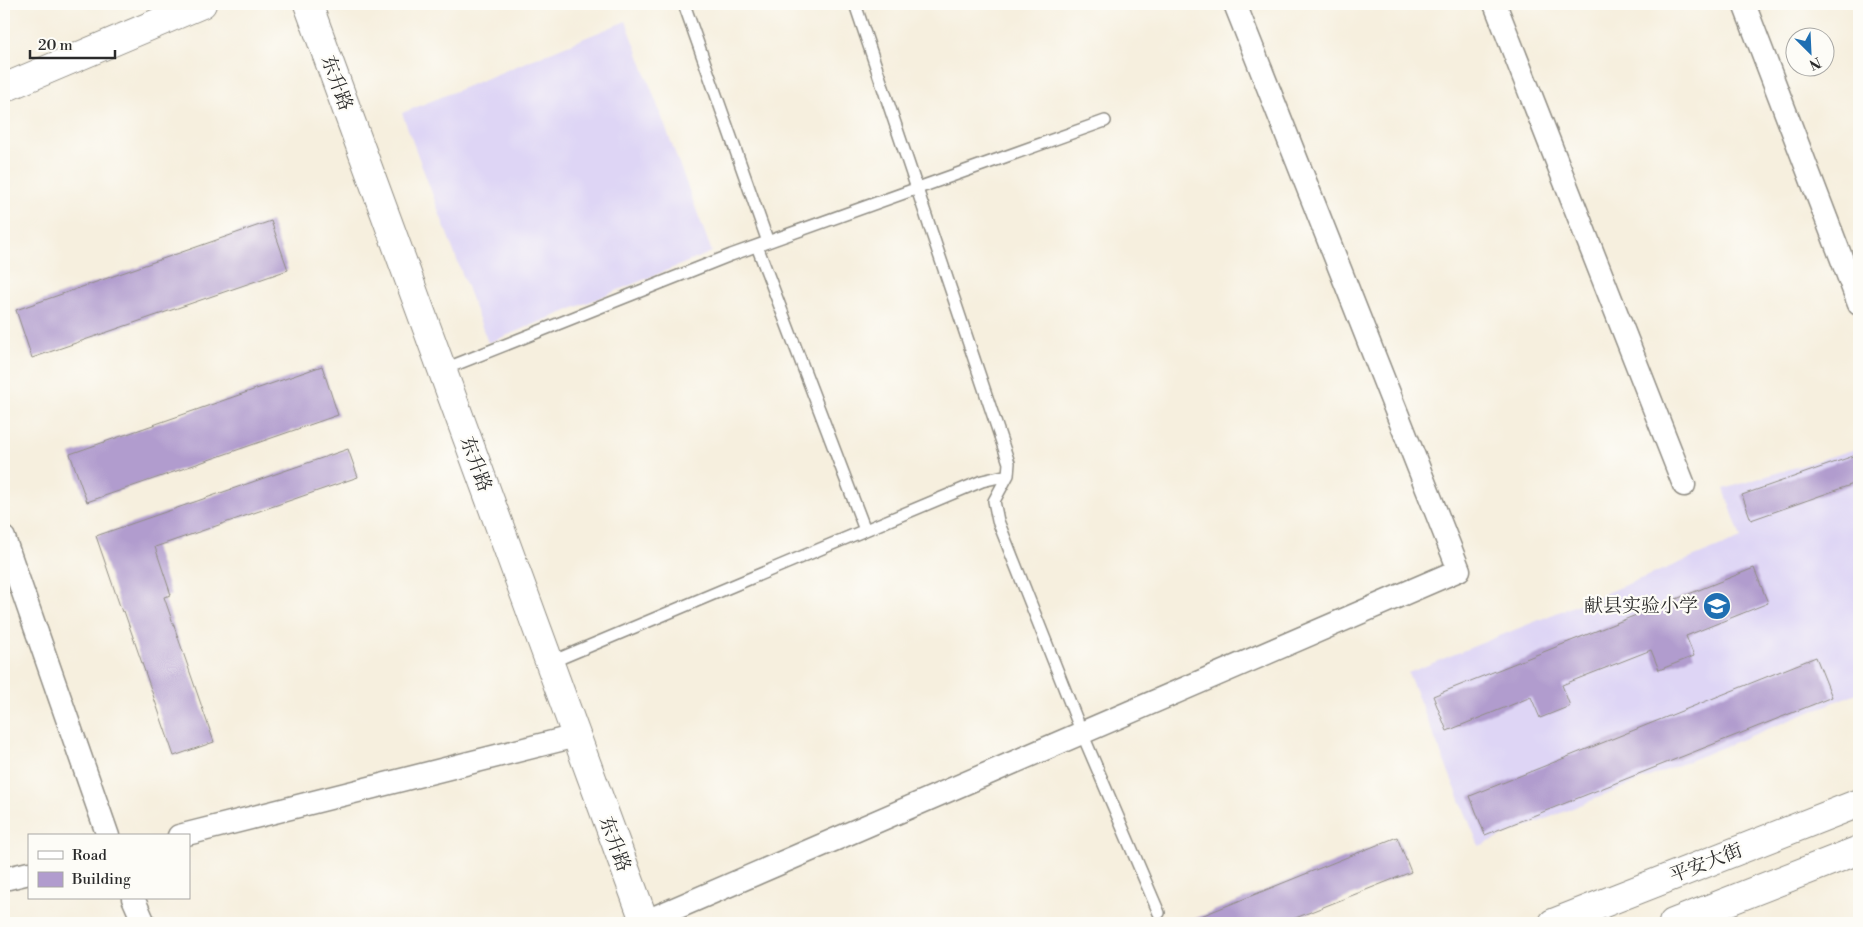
<svg xmlns="http://www.w3.org/2000/svg" width="1863" height="927" viewBox="0 0 1863 927" font-family="'Libre Bodoni','Noto Serif SC',serif">
	<style>
		.built { fill: #ded5f5 }
		.building { fill: #b19cce }
		.lines { fill: none; stroke-linecap: round; stroke-linejoin: round }
		.service-casing { stroke: #908d84; stroke-width: 14 }
		.minor-casing { stroke: #908d84; stroke-width: 25 }
		.tertiary-casing { stroke: #908d84; stroke-width: 30 }
		.secondary-casing { stroke: #908d84; stroke-width: 30 }
		.service { stroke: #fff; stroke-width: 11 }
		.minor { stroke: #fff; stroke-width: 22 }
		.tertiary { stroke: #fff; stroke-width: 28 }
		.secondary { stroke: #fff; stroke-width: 28 }
		.labels { text-anchor: middle; dominant-baseline: central; stroke-width: 4.5; stroke-linejoin: round; paint-order: stroke }
		.street-label { font-size: 19px; fill: #2b2b2b; stroke: #fdfcf7 }
		.poi-label { font-size: 19px; fill: #2b2b2b; stroke: #fdfcf7; text-anchor: end }
	</style>
	<rect width="100%" height="100%" fill="#fdfcf7"/>
	<filter id="ink" filterUnits="userSpaceOnUse"><feTurbulence type="fractalNoise" baseFrequency=".02" numOctaves="2"/><feDisplacementMap in="SourceGraphic" scale="10" xChannelSelector="R" yChannelSelector="G"/><feConvolveMatrix kernelMatrix="1 2 1 2 8 2 1 2 1" color-interpolation-filters="sRGB"/></filter>
	<filter id="wash" filterUnits="userSpaceOnUse"><feTurbulence type="fractalNoise" baseFrequency=".0096" numOctaves="4" result="noise"/><feDisplacementMap in="SourceGraphic" scale="20" xChannelSelector="R" yChannelSelector="G"/><feGaussianBlur stdDeviation="1.12" result="paint"/><feColorMatrix in="noise" values="0 0 0 0 0 0 0 0 0 0 0 0 0 0 0 0 0 1.4 0 .05"/><feComposite in="paint" operator="in"/></filter>
	<g filter="url(#wash)">
		<rect width="100%" height="100%" fill="#f6efde"/>
		<path class="built" d="M626,21L712,252L488,343L402,113Z
			M1859,448V692L1479,846L1408,673L1741,538L1724,489Z"/>
		<g id="blocks">
			<path class="building" d="M271,221L288,270L32,358L16,310Z
				M322,366L338,415L87,502L70,454Z
				M348,449L358,477L155,547L171,595L164,597L214,742L174,756L124,611L122,612L96,536Z
				M1859,454V482L1751,520L1742,495Z
				M1754,568L1768,603L1686,636L1694,656L1659,670L1651,650L1562,685L1570,706L1540,718L1531,697L1447,731L1433,696Z
				M1816,657L1832,697L1485,835L1470,796Z
				M1397,837L1411,872L1283,923H1184Z"/>
		</g>
	</g>
	<g filter="url(#ink)">
		<use href="#blocks" fill-opacity="0" stroke="#908d84" stroke-width="1"/>
		<g class="lines">
			<defs>
				<path id="service" d="M684,4L768,242
					M855,4L1009,463L1008,475L994,501L998,521L1082,733L1159,913
					M757,246L865,530
					M442,370L731,255L1105,121
					M549,663L982,481L1008,475"/>
				<path id="minor" d="M1495,4L1684,485
					M1744,4L1859,304
					M4,538L108,836
					M179,836L576,736
					M4,879L29,873
					M133,898L144,923
					M644,922L1459,570L1235,4"/>
				<path id="tertiary" d="M4,88L202,4"/>
				<path id="secondary" d="M308,4L645,923
					M1553,923L1859,803
					M1673,923L1859,850"/>
			</defs>
			<use href="#service" class="service-casing"/>
			<use href="#minor" class="minor-casing"/>
			<use href="#tertiary" class="tertiary-casing"/>
			<use href="#secondary" class="secondary-casing"/>
			<use href="#service" class="service"/>
			<use href="#minor" class="minor"/>
			<use href="#tertiary" class="tertiary"/>
			<use href="#secondary" class="secondary"/>
		</g>
	</g>
	<defs>
		<symbol id="school-disc" viewBox="-11 -11 22 22"><circle r="9.5" fill="#1f6fb2" stroke="#fdfcf7"/><path d="M0-5L7-2L0 1L-7-2ZM-4 1L0 2.5L4 1V4Q0 6-4 4Z" fill="#fff"/></symbol>
	</defs>
	<g fill-rule="evenodd">
		<use href="#school-disc" x="1701" y="590" width="32" height="32"/>
	</g>
	<g class="labels">
		<g class="street-label">
			<text transform="translate(337 83) rotate(70)">东升路</text>
			<text transform="translate(476 464) rotate(70)">东升路</text>
			<text transform="translate(615 844) rotate(70)">东升路</text>
			<text transform="translate(1706 863) rotate(-21)">平安大街</text>
		</g>
		<g class="poi-label">
			<text x="1698" y="606">献县实验小学</text>
		</g>
	</g>
	<rect width="1863" height="927" fill="none" stroke="#fdfcf7" stroke-width="20"/>
	<rect x="28" y="834" width="162" height="65" fill="#fdfcf7" stroke="#a9a8a5"/>
	<rect x="38" y="851" width="25" height="8" fill="#ffffff" stroke="#a9a8a5"/>
	<text x="72" y="860" font-size="15" fill="#2b2b2b">Road</text>
	<rect x="38" y="872" width="25" height="15" fill="#b19cce" stroke="#a9a8a5"/>
	<text x="72" y="884" font-size="15" fill="#2b2b2b">Building</text>
	<g transform="translate(1810 52) rotate(156)"><circle r="24" fill="#fdfcf7" stroke="#a9a8a5"/>
	<path d="M0-4L9 19L0 12L-9 19Z" fill="#1f6fb2"/>
	<text y="-8" font-size="14" font-weight="bold" text-anchor="middle" fill="#2b2b2b">N</text>
	</g>
	<path d="M30 50v8h85v-8" fill="none" stroke="#2b2b2b" stroke-width="2.5"/>
	<text x="38" y="50" font-size="15" fill="#2b2b2b" stroke="#fdfcf7" stroke-width="4" paint-order="stroke">20 m</text>
</svg>
